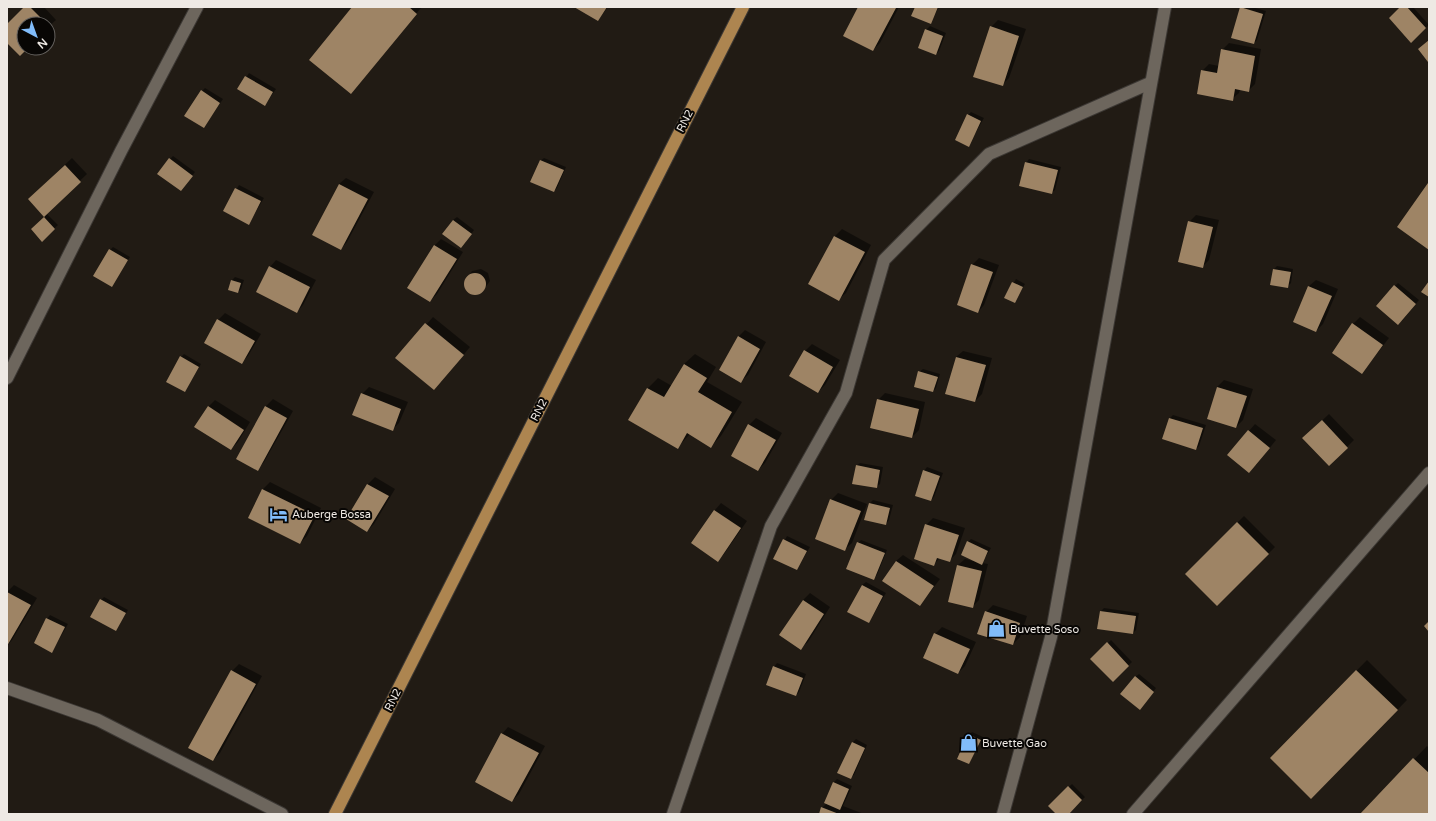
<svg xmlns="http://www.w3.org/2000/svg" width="1436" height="821" viewBox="0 0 1436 821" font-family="'Varela Round',sans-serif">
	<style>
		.shadow { fill: #0007 }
		.building { fill: #9e8465 }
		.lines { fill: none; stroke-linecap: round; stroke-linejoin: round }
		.minor-casing { stroke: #3c3834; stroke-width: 14 }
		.major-casing { stroke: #3c3834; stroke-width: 14 }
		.minor { stroke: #6d665d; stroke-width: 12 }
		.major { stroke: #ad8550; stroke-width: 12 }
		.labels { text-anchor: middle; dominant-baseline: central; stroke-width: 4; stroke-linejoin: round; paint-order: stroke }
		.street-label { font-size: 11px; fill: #eee9e4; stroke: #080604 }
		.poi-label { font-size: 11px; fill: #eee9e4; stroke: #080604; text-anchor: start }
	</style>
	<rect width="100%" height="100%" fill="#211b14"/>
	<path class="shadow" d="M26,7H44L56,20L48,27V24H24V48H27L20,55L7,42V26Z
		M353,7H423L420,9L351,93Z
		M576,7H608L598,20Z
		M859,7H899L880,43L873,50L844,35Z
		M916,7H939L930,23Z
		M1242,7H1252L1266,11L1257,40L1254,43Z
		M1401,7H1413L1429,25L1411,41Z
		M998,20L1026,29L1009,78L1002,85L991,27Z
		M930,26L946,33L939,51L936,54L926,30Z
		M1229,43L1261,49L1255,84L1248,91L1240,89L1239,93L1232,99L1202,71L1209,64L1219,66L1222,50Z
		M249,73L276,89L265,105L239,89Z
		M205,88L223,99L204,127L202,91Z
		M971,112L984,118L968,146V115Z
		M173,156L195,172L184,187L170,159Z
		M72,158L87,174L46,213L58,225L42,240L32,229L45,217L29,199Z
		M544,158L566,167L557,188L554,191L540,161Z
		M1029,159L1061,167L1055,190L1051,193L1026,163Z
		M346,178L374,192L347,242L341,249L339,184Z
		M239,185L264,198L249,223L224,211Z
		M1196,215L1219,220L1209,260L1202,267L1189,222Z
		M457,217L474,230L464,244L453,220Z
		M842,229L871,245L846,293L839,299L810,284L835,236Z
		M441,239L463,252L437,294L430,301L434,246Z
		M113,247L130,257L111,286L110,250Z
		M979,258L999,265L984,305L978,312L972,265Z
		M276,260L316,280L303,305L297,312L270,267Z
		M1277,266L1293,269L1291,283L1287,287L1271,284L1274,269Z
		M481,269L488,273L490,281L482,292L474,295L467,290L464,283L472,271Z
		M235,277L244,280L241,289L238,292L232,280Z
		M1016,279L1025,284L1014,302L1006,297Z
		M1316,280L1338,289L1323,324L1316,331L1294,321L1309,286Z
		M1398,283L1419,300L1402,321L1395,286Z
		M225,313L261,334L248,356L241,363L218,320Z
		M433,317L470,347L441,382L397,358Z
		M1360,317L1389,338L1362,373L1353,324Z
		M745,330L766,342L748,375L741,381L738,337Z
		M812,344L840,360L825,385L818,392L805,351Z
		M963,351L992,358L982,394L975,401L956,357Z
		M184,354L201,364L185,391L181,357Z
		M695,354L716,367L707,382L742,402L721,436L711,446L690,434L677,448L629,420L648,388L658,378L672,386L684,364Z
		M923,369L940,374L936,388L933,391L919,372Z
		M1224,380L1253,389L1243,420L1236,427L1217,387Z
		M369,387L408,402L399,423L392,430L362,394Z
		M885,393L925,402L919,430L912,437L878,400Z
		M273,399L293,411L264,462L258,469L237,458L266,406Z
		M215,400L250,422L238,442L231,449L208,407Z
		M1329,414L1354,440L1329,465L1311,431Z
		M1173,415L1206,425L1199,446L1196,449L1170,418Z
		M756,418L782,433L765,463L758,470L749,425Z
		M1255,424L1276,440L1256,465L1228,455Z
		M860,463L883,467L880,484L876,487L856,466Z
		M927,467L943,473L934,497L931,500L924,471Z
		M375,477L395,489L374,524L367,531L347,519L368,484Z
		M270,482L321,508L307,536L300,543L249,518L263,489Z
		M838,493L867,504L852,543L845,549L831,500Z
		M873,500L893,505L889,520L886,524L870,503Z
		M721,503L747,521L724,554L718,560L692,543L715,510Z
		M1244,516L1275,547L1217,605L1186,574Z
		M933,518L965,528L956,554L949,561L940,558L934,564L926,525Z
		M787,536L810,547L797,569L775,558Z
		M971,539L991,548L982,563L988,564L979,600L972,607L958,565L965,559L973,561L968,542Z
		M861,540L887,550L877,575L874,578L858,543Z
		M903,555L940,579L920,605L896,561Z
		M866,582L886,593L869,622L862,585Z
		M14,585L37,598L12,640L7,646V592Z
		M810,593L830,607L808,642L801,648L780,635L803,600Z
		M104,597L128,610L116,630L101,600Z
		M993,605L1027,616L1020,637L1013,644L986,612Z
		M1104,608L1139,613L1136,630L1133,633L1098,628L1101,611Z
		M50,615L68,624L52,652L47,619Z
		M942,627L976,642L965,666L958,673L935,634Z
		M1111,640L1132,662L1113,680L1092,659Z
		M1367,660L1407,700L1311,798L1271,758Z
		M777,663L806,674L799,692L796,695L774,667Z
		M239,664L262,676L220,753L213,760L189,747L232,671Z
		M1139,674L1156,688L1143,705L1135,677Z
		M508,727L545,746L519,794L512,801L502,734Z
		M972,732L983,737L969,763V735Z
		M856,739L867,745L854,775L850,778L852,743Z
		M1427,746L1429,748V814H1362Z
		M837,779L852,786L843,806L864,814H820L822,808L827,803L833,783Z
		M1072,784L1085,797L1068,814H1057L1049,806Z"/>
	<path class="building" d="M24,7H30L47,24H24V48H28L20,56L7,43V24Z
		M352,7H409L417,14L351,94L309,60Z
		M574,7H607L598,21Z
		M858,7L896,8L873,51L843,36Z
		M915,7H938L931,24L911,16Z
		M1240,7L1263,14L1254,44L1231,38Z
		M1400,7H1407L1426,28L1411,43L1389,18Z
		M990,26L1019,36L1003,86L973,77Z
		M925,29L943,36L936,55L918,48Z
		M1429,40V61L1428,62L1418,49Z
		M1221,49L1255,56L1249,92L1235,89L1233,101L1197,94L1201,70L1217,73Z
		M245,76L273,92L265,106L237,89Z
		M201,90L220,103L204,128L184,116Z
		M967,114L981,121L969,147L955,140Z
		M169,158L193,176L181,191L157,174Z
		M540,160L564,170L554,192L530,182Z
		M1025,162L1058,170L1052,194L1019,186Z
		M65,165L81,182L44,217L28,199Z
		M1428,183L1429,184V250L1397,227Z
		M339,184L368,199L341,250L312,235Z
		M235,188L261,201L249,225L223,211Z
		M44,217L55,229L42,242L31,229Z
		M453,220L472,234L461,248L442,234Z
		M1188,221L1213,227L1203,268L1178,262Z
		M834,236L865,252L839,301L808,284Z
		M434,245L457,259L430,302L407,288Z
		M109,249L128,260L112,287L93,276Z
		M971,264L993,272L978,313L957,305Z
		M269,266L310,287L297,313L256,292Z
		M1273,269L1291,272L1288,288L1270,285Z
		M464 284a11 11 0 1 1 22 0a11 11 0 1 1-22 0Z
		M231,280L241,283L238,293L228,290Z
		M1429,281V297L1421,292Z
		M1012,282L1023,287L1015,303L1004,298Z
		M1394,285L1416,304L1398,325L1376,306Z
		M1308,286L1332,296L1316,332L1293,322Z
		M217,319L255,341L242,364L204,343Z
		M425,323L464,355L434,390L395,358Z
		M1352,323L1383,345L1362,374L1332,353Z
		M738,336L760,349L741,383L719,370Z
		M804,350L833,367L818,393L789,376Z
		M180,356L199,367L185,392L166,382Z
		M956,357L986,365L975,402L945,394Z
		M684,364L707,378L698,392L732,412L711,448L687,433L678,449L628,420L647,388L664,397Z
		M918,371L938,377L933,392L914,387Z
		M1217,387L1247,396L1236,428L1207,419Z
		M361,393L401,409L393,431L352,415Z
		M877,399L919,409L912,438L870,428Z
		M208,406L244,430L231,450L194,427Z
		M265,406L287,418L258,471L236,459Z
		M1169,418L1203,428L1196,450L1162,439Z
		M1322,420L1348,448L1329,466L1302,438Z
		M748,424L776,440L758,471L731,456Z
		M1248,430L1270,448L1249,473L1227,455Z
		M856,465L880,470L877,488L852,484Z
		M923,470L940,476L931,501L915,496Z
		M367,484L389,496L367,532L346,519Z
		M262,489L315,515L300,544L248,518Z
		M830,499L861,511L845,551L815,539Z
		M869,503L890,508L886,525L864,520Z
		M714,510L741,528L718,562L691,543Z
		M1237,522L1269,554L1217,606L1185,574Z
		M925,524L959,535L950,562L937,558L934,566L914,559Z
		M783,539L807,551L797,570L773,559Z
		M967,541L988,551L982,565L961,555Z
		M857,542L885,553L874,580L846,569Z
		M896,561L934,586L920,606L882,581Z
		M957,565L982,571L973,608L948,602Z
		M862,585L883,596L869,623L847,612Z
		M7,592L31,605L7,646Z
		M100,599L126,613L116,631L90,617Z
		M803,600L824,614L801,650L779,635Z
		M985,611L1020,623L1013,645L977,634Z
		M1100,611L1136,616L1133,634L1097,629Z
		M46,618L65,627L52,653L34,643Z
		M1429,621V632L1424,626Z
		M934,633L970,649L958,674L923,658Z
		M1107,642L1129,666L1113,682L1090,659Z
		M773,666L803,678L796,696L766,685Z
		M231,670L256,684L213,761L188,748Z
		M1356,670L1398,710L1311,799L1270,758Z
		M1135,676L1154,692L1140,710L1120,694Z
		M501,733L539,753L512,802L475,782Z
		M968,734L981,740L969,764L957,759Z
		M852,742L865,748L851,779L837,773Z
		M1413,758L1429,773V814H1360Z
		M833,782L849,789L840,810L824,803Z
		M1068,786L1082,800L1069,814H1056L1048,806Z
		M821,807L839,814H819Z"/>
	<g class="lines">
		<defs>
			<path id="minor" d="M7,378L121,151L197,7
				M7,688L98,720L282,814
				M673,814L771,526L846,393L884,260L989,154L1150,83
				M1003,814L1051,637L1165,7
				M1133,814L1429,473"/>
			<path id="major" d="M335,814L743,7"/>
		</defs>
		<use href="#minor" class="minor-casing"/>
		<use href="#major" class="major-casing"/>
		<use href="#minor" class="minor"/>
		<use href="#major" class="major"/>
	</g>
	<defs>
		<symbol id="hotel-bare" viewBox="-9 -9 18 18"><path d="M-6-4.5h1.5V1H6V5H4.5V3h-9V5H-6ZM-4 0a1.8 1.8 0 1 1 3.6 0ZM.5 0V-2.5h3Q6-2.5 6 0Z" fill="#81bcfa" stroke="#080604" stroke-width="2.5" paint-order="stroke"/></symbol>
		<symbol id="shop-bare" viewBox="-9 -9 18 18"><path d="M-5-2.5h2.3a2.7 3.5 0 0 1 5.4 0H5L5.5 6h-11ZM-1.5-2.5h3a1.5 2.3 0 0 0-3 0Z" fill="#81bcfa" stroke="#080604" stroke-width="2.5" paint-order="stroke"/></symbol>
	</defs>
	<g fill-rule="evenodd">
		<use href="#hotel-bare" x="266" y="502" width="25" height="25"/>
		<use href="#shop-bare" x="984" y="616" width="25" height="25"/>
		<use href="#shop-bare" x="956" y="730" width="25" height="25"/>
	</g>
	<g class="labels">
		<g class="street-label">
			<text transform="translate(685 121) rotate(-63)">RN2</text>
			<text transform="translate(539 410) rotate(-63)">RN2</text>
			<text transform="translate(393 700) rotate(-63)">RN2</text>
		</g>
		<g class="poi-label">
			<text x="292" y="514">Auberge Bossa</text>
			<text x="1010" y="629">Buvette Soso</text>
			<text x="982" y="743">Buvette Gao</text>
		</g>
	</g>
	<rect width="1436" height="821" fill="none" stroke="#eee9e4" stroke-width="16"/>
	<g transform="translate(36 36) rotate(139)"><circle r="19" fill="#080604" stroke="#64615e"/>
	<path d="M0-3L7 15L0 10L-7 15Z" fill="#81bcfa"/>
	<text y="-6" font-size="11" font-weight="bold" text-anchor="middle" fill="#eee9e4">N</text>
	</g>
</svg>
